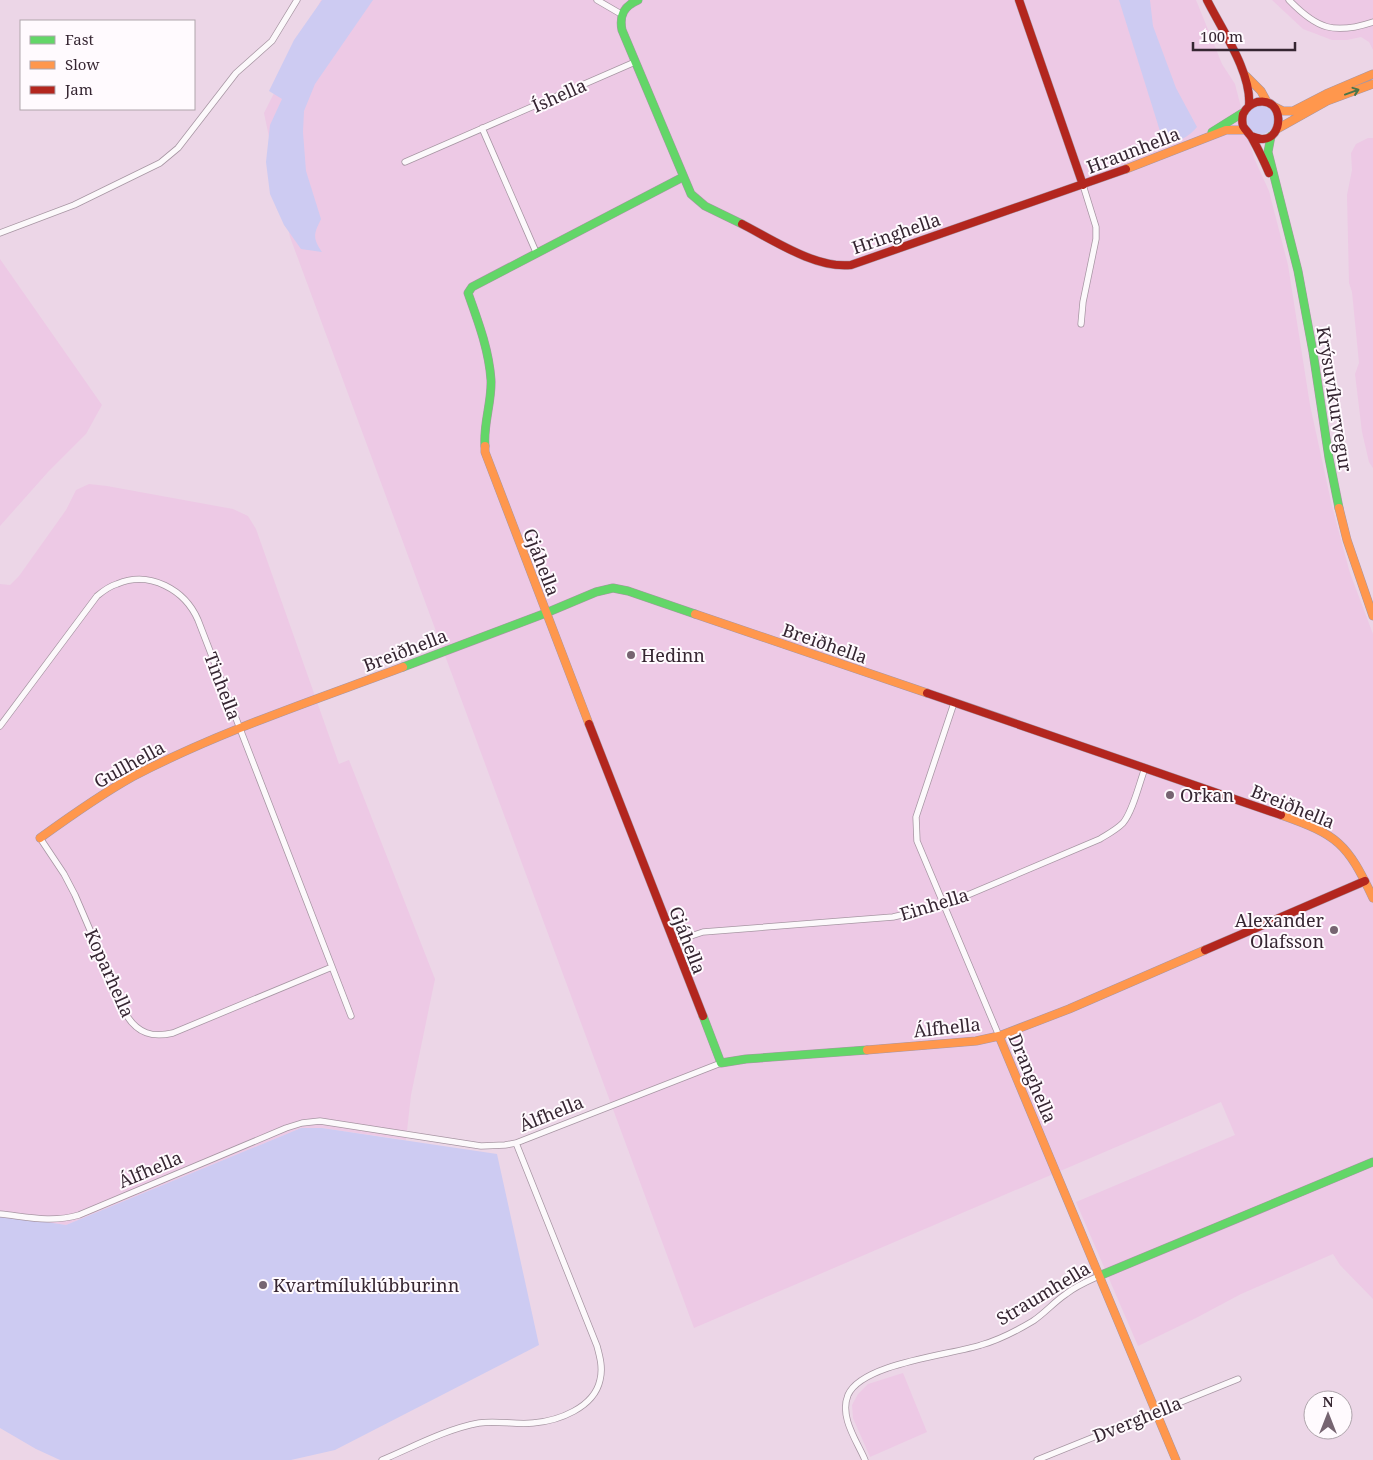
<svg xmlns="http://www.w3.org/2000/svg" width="1373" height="1460" viewBox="0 0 1373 1460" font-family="'Noto Serif',serif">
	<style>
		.built { fill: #edc9e5 }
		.green { fill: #cdcbf2 }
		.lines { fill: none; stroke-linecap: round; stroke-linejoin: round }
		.street-casing { stroke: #a796a3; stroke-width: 7 }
		.fast-casing { stroke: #a796a3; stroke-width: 9 }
		.slow-casing { stroke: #a796a3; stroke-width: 9 }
		.jam-casing { stroke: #a796a3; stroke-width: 9 }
		.street { stroke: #fcf9fb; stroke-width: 5.5 }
		.fast { stroke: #63d668; stroke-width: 8 }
		.slow { stroke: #ff974d; stroke-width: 8 }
		.jam { stroke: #b3261e; stroke-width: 8 }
		.oneway { stroke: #4a754a }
		.poi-dot { fill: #766471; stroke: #fffafe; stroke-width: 2 }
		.labels { text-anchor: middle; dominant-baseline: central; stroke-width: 4; stroke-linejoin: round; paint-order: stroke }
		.street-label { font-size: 18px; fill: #362632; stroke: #fffafe }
		.poi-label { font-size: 18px; fill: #362632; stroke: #fffafe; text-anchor: start }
	</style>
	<rect width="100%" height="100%" fill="#ecd6e7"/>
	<path class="built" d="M321,0H1196L1222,64L1235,84L1254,158L1269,191L1288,265L1310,405L1332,506L1350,573L1373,634V1299L1340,1265L1333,1254L1241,1294L1196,1318L1138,1346L1076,1202L1235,1135L1221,1102L694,1328L290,237L264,113Z
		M1272,0H1373V50L1369,42L1361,37L1347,40H1332L1303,29Z
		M1368,138H1373V468L1369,462L1362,432L1355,374L1359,363L1352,292L1349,283L1347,195L1352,170L1351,153L1356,144Z
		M0,259L102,405L86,434L48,472L0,526Z
		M89,484L107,486L233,509L248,516L256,529L339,764L349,760L435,979L411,1095L406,1140L322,1128H301L66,1225L0,1215V584L10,585L19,576L66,510L76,490Z
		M903,1373L927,1432L870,1457L853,1418L852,1405L858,1394L868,1384Z"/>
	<path class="green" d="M322,0H373L315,84L304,111L303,132L306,171L321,219C314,234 312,237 322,252L301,249L284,225L270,194L266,162L270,125L282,99L269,91L294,40Z
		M1119,0H1150L1153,26L1176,88L1197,127C1189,137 1177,143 1164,144Z
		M1247 120a14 14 0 1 1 28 0a14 14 0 1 1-28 0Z
		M301,1128H322L497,1154L539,1345L335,1450L291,1460H60L36,1449L0,1428V1215L66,1225Z"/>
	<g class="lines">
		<defs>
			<path id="street" d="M597,0L621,14
				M1289,0C1317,29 1334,35 1373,22
				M482,128L536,252
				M405,162L635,62
				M0,233L74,205L160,163L178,148L236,73L272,41L297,0
				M1081,324L1083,302L1096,239V227L1083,185
				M954,703L916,817L917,841L999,1036
				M0,726L97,596C103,591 110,586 117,584C150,570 185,590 198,620L351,1016
				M40,838L64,874L75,895L127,1016C138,1033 152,1038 173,1033L332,967
				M673,942L703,932L893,917L944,905L1100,839C1108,834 1116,830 1123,823C1133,811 1139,784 1145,768
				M0,1214C28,1217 51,1223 79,1215L286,1128L302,1123L320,1121L481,1146L505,1145L516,1143L721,1063
				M382,1460C413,1447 446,1429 479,1423C497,1420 515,1425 533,1423C558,1421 594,1408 600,1380C603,1368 600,1357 597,1346L516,1143
				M865,1460C857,1441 839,1417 848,1395C862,1363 951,1355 981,1345C999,1340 1018,1330 1033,1321C1045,1313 1054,1302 1066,1294C1076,1286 1088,1281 1099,1276
				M1037,1460L1238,1379"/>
			<path id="fast" d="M638,0C624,6 619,15 622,30L691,194L705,206L742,224
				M1212,132L1244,112
				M1271,136L1268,152L1298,271L1313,352L1329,458L1339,508
				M485,446C483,424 492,402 491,380C489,350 478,321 468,293L472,287L683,177
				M403,667L546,613L596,592L613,588L628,591L695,614
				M703,1016L721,1063L746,1059L867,1050
				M1099,1276L1373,1162"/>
			<path id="slow" d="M1246,76L1261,91L1267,102
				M1275,107L1283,111H1293L1326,94L1373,74
				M1277,129L1327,101L1373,84
				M1126,169L1226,130H1245
				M485,446V452L589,724
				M1339,508L1347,540L1373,616
				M695,614L927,693
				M1281,815C1338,835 1347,843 1373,898
				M40,838C69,817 100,795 132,777C218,732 312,701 403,667
				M999,1036L1176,1460
				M867,1050L976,1041L999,1036L1069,1009L1205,950"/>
			<path id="jam" d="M1019,0L1083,185
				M1207,0C1222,30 1252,73 1249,106
				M1251,136C1254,137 1259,139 1262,139C1284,140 1285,96 1257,102C1250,104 1246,108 1243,114C1242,118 1242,122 1243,126C1245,130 1250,134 1252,138C1258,149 1264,161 1269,173
				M742,224C773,240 816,269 851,265L1126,169
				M927,693L1281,815
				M589,724L703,1016
				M1205,950L1365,881"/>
		</defs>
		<use href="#street" class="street-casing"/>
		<use href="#fast" class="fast-casing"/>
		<use href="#slow" class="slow-casing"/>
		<use href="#jam" class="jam-casing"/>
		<use href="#street" class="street"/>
		<use href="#fast" class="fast"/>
		<use href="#slow" class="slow"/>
		<use href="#jam" class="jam"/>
	</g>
	<defs><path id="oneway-shaft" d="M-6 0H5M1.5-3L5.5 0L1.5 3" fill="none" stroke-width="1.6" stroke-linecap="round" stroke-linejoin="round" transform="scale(1.25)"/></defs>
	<use class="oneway" href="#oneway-shaft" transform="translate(1352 92) rotate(-20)"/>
	<g class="poi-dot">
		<circle cx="631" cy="655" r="5"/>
		<circle cx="1170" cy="795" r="5"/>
		<circle cx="1334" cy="930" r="5"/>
		<circle cx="263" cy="1285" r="5"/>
	</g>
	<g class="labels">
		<g class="street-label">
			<text transform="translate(559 95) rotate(-24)">Íshella</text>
			<text transform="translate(1133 150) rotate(-21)">Hraunhella</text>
			<text transform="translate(896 233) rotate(-19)">Hringhella</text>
			<text transform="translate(1335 399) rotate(81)">Krýsuvíkurvegur</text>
			<text transform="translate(542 562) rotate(69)">Gjáhella</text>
			<text transform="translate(825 643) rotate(19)">Breiðhella</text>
			<text transform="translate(405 650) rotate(-21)">Breiðhella</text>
			<text transform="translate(223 686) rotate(69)">Tinhella</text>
			<text transform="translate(129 764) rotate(-29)">Gullhella</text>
			<text transform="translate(1293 806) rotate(22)">Breiðhella</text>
			<text transform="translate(934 904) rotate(-17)">Einhella</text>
			<text transform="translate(688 940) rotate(69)">Gjáhella</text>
			<text transform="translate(110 973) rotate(66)">Koparhella</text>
			<text transform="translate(947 1027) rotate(-6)">Álfhella</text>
			<text transform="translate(1033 1078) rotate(67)">Dranghella</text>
			<text transform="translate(551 1113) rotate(-22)">Álfhella</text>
			<text transform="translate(150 1169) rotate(-23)">Álfhella</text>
			<text transform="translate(1043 1293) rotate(-31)">Straumhella</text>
			<text transform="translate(1137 1419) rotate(-22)">Dverghella</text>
		</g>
		<g class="poi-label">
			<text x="641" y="655">Hedinn</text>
			<text x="1180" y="795">Orkan</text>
			<text x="1324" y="920" text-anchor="end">Alexander<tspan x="1324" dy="21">Olafsson</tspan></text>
			<text x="273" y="1285">Kvartmíluklúbburinn</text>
		</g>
	</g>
	<rect x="20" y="20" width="175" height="90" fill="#fffafe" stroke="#afa5ac"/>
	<rect x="30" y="36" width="25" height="8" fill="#63d668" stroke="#afa5ac"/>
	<text x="65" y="45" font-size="15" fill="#362632">Fast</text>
	<rect x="30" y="61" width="25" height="8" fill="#ff974d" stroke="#afa5ac"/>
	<text x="65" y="70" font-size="15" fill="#362632">Slow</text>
	<rect x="30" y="86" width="25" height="8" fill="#b3261e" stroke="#afa5ac"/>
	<text x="65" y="95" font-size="15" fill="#362632">Jam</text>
	<g transform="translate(1328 1415)"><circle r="24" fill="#fffafe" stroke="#afa5ac"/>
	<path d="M0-4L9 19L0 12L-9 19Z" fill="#766471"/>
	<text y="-8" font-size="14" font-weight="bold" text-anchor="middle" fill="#362632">N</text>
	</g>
	<path d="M1193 42v8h102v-8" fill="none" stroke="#362632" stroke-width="2.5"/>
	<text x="1200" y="42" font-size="15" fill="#362632" stroke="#fffafe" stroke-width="4" paint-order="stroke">100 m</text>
</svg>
